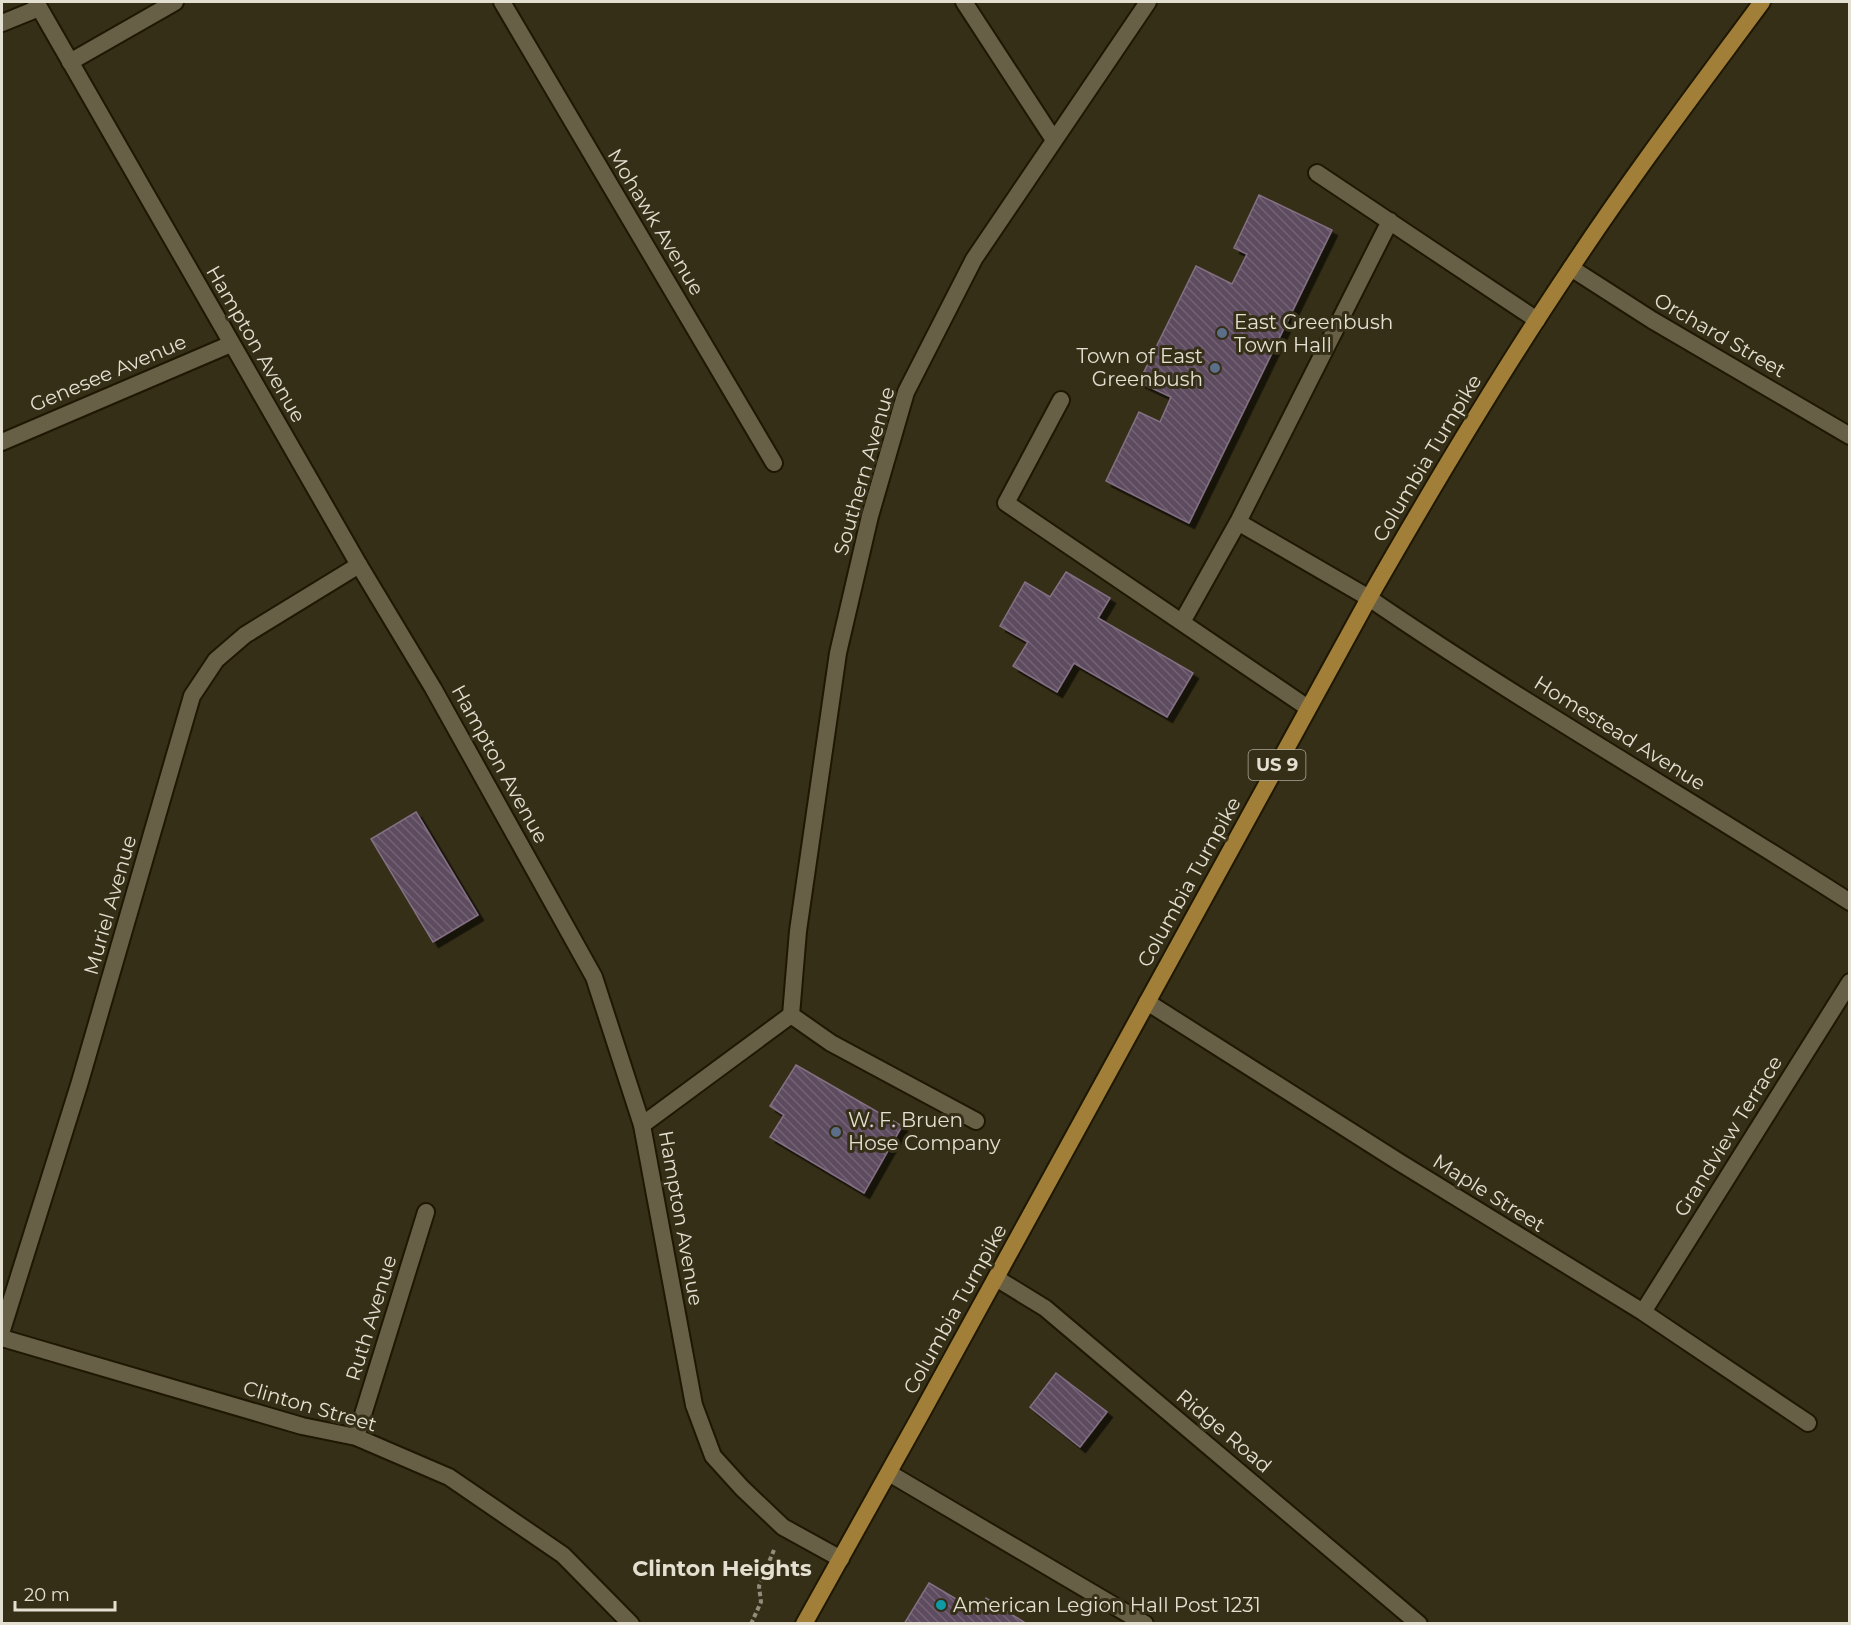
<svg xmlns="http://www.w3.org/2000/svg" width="1851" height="1625" viewBox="0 0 1851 1625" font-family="Montserrat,sans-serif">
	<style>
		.building { fill: url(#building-back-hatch); stroke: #847085; stroke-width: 1.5; filter: url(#shadow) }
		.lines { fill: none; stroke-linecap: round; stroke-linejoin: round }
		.service-casing { stroke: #1e1702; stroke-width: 20 }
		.minor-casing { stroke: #1e1702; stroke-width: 20 }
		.tertiary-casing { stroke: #1e1702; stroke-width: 20 }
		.primary-casing { stroke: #1e1702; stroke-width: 20 }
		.path { stroke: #928d7a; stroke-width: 4; stroke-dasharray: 4.5 3; stroke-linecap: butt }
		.service { stroke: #675f46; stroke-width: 16 }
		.minor { stroke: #675f46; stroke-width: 16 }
		.tertiary { stroke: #675f46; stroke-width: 16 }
		.primary { stroke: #a17f38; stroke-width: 16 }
		.service-dot { fill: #5c6f8a; stroke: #362f17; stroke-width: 2 }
		.culture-dot { fill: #0f9aa8; stroke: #362f17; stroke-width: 2 }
		.labels { text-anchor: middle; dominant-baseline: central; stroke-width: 6; stroke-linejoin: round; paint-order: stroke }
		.shield { fill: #362f17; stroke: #afaa99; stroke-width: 1.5 }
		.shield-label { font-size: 18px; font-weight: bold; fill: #e3dfd1 }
		.street-label { font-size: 20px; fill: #e3dfd1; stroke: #362f17 }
		.poi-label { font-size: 20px; fill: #e3dfd1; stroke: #362f17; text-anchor: start }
		.quarter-label { font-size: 22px; font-weight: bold; fill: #e3dfd1; stroke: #362f17 }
	</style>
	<defs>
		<pattern id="building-back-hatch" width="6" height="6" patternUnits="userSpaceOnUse" patternTransform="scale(1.5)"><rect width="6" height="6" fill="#5d4b5e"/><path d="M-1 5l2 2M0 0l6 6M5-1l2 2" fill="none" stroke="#746474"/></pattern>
		<filter id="shadow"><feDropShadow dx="5.5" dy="5.5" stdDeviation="0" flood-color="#0009"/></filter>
	</defs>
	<rect width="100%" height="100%" fill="#362f17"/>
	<path class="building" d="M1259,195L1332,230L1189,523L1106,481L1139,412L1160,422L1171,397L1139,382L1196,266L1232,284L1247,254L1234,248Z
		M1066,572L1110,598L1098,618L1193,673L1167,717L1074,663L1057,692L1013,666L1028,642L1000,626L1025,582L1050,597Z
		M416,812L478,915L433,942L371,839Z
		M796,1065L902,1126L864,1193L770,1137L784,1115L770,1106Z
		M1056,1373L1107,1412L1080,1447L1030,1407Z
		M929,1583L978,1612L986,1598L1027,1624H904Z"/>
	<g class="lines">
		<defs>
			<path id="service" d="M1317,173L1537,320
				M1061,400L1006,503L1308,708
				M1369,598L1238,522L1390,221
				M1182,622L1238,522
				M889,1473L1145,1624"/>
			<path id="minor" d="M502,2L774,463
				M964,2L1054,140
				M2,23L39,8
				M70,62L175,2
				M1571,268L1652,320L1850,436
				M2,442L231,344
				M1369,598C1525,705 1690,799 1850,902
				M1147,1002L1399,1162L1643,1312L1808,1423
				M791,1015L831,1043L976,1121
				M642,1125L791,1015L798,931L838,653L870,516L906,392L974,259L1148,2
				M996,1278L1045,1308L1419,1624
				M1643,1312L1850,982
				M2,1330L79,1085L192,696L216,660L245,635L359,565
				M2,1338L302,1426L356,1437L449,1477L563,1555L631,1624
				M356,1437L426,1212"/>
			<path id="tertiary" d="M36,2L359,565L433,688L594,977L642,1125L694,1405L713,1456L742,1488L783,1527L841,1559"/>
			<path id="primary" d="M804,1624L920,1416L1369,598C1433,486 1499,375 1571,268C1631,177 1697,90 1762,2"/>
		</defs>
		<use href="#service" class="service-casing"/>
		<use href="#minor" class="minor-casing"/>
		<use href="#tertiary" class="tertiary-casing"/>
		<use href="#primary" class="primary-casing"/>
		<path class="path" d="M751,1624L761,1602L759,1586L774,1550"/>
		<use href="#service" class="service"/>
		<use href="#minor" class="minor"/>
		<use href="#tertiary" class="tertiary"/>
		<use href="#primary" class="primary"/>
	</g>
	<g class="service-dot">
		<circle cx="1222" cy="333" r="6"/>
		<circle cx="1215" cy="368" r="6"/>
		<circle cx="836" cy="1132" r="6"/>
	</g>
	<circle class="culture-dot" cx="941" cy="1605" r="6"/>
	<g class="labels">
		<rect class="shield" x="1248.5" y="750" width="57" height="30" rx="4.5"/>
		<g class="shield-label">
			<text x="1277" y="765">US 9</text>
		</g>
		<g class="street-label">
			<text transform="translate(656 222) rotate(59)">Mohawk Avenue</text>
			<text transform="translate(1720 335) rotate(30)">Orchard Street</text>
			<text transform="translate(256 344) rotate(60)">Hampton Avenue</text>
			<text transform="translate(108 373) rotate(-23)">Genesee Avenue</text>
			<text transform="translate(1427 458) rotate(-59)">Columbia Turnpike</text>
			<text transform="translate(864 471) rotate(-74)">Southern Avenue</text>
			<text transform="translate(1620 733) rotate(32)">Homestead Avenue</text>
			<text transform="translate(500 764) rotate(61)">Hampton Avenue</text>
			<text transform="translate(1189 882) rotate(-61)">Columbia Turnpike</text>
			<text transform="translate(110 905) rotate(-74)">Muriel Avenue</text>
			<text transform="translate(1728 1136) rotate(-58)">Grandview Terrace</text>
			<text transform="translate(1489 1193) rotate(32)">Maple Street</text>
			<text transform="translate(681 1218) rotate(80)">Hampton Avenue</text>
			<text transform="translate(955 1309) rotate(-61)">Columbia Turnpike</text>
			<text transform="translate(371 1318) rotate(-73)">Ruth Avenue</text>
			<text transform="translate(310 1406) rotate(16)">Clinton Street</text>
			<text transform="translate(1224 1431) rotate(40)">Ridge Road</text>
		</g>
		<g class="poi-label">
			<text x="1234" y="322">East Greenbush<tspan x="1234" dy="23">Town Hall</tspan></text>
			<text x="1203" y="356" text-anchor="end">Town of East<tspan x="1203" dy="23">Greenbush</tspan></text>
			<text x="848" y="1120">W. F. Bruen<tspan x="848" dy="23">Hose Company</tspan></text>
			<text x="953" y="1605">American Legion Hall Post 1231</text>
		</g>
		<g class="quarter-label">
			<text x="722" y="1568">Clinton Heights</text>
		</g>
	</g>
	<rect width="1851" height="1625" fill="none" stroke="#e3dfd1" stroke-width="6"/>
	<path d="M15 1601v9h100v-9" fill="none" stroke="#e3dfd1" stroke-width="3"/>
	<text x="24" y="1601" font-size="18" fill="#e3dfd1" stroke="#362f17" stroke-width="4.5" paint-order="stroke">20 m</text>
</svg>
